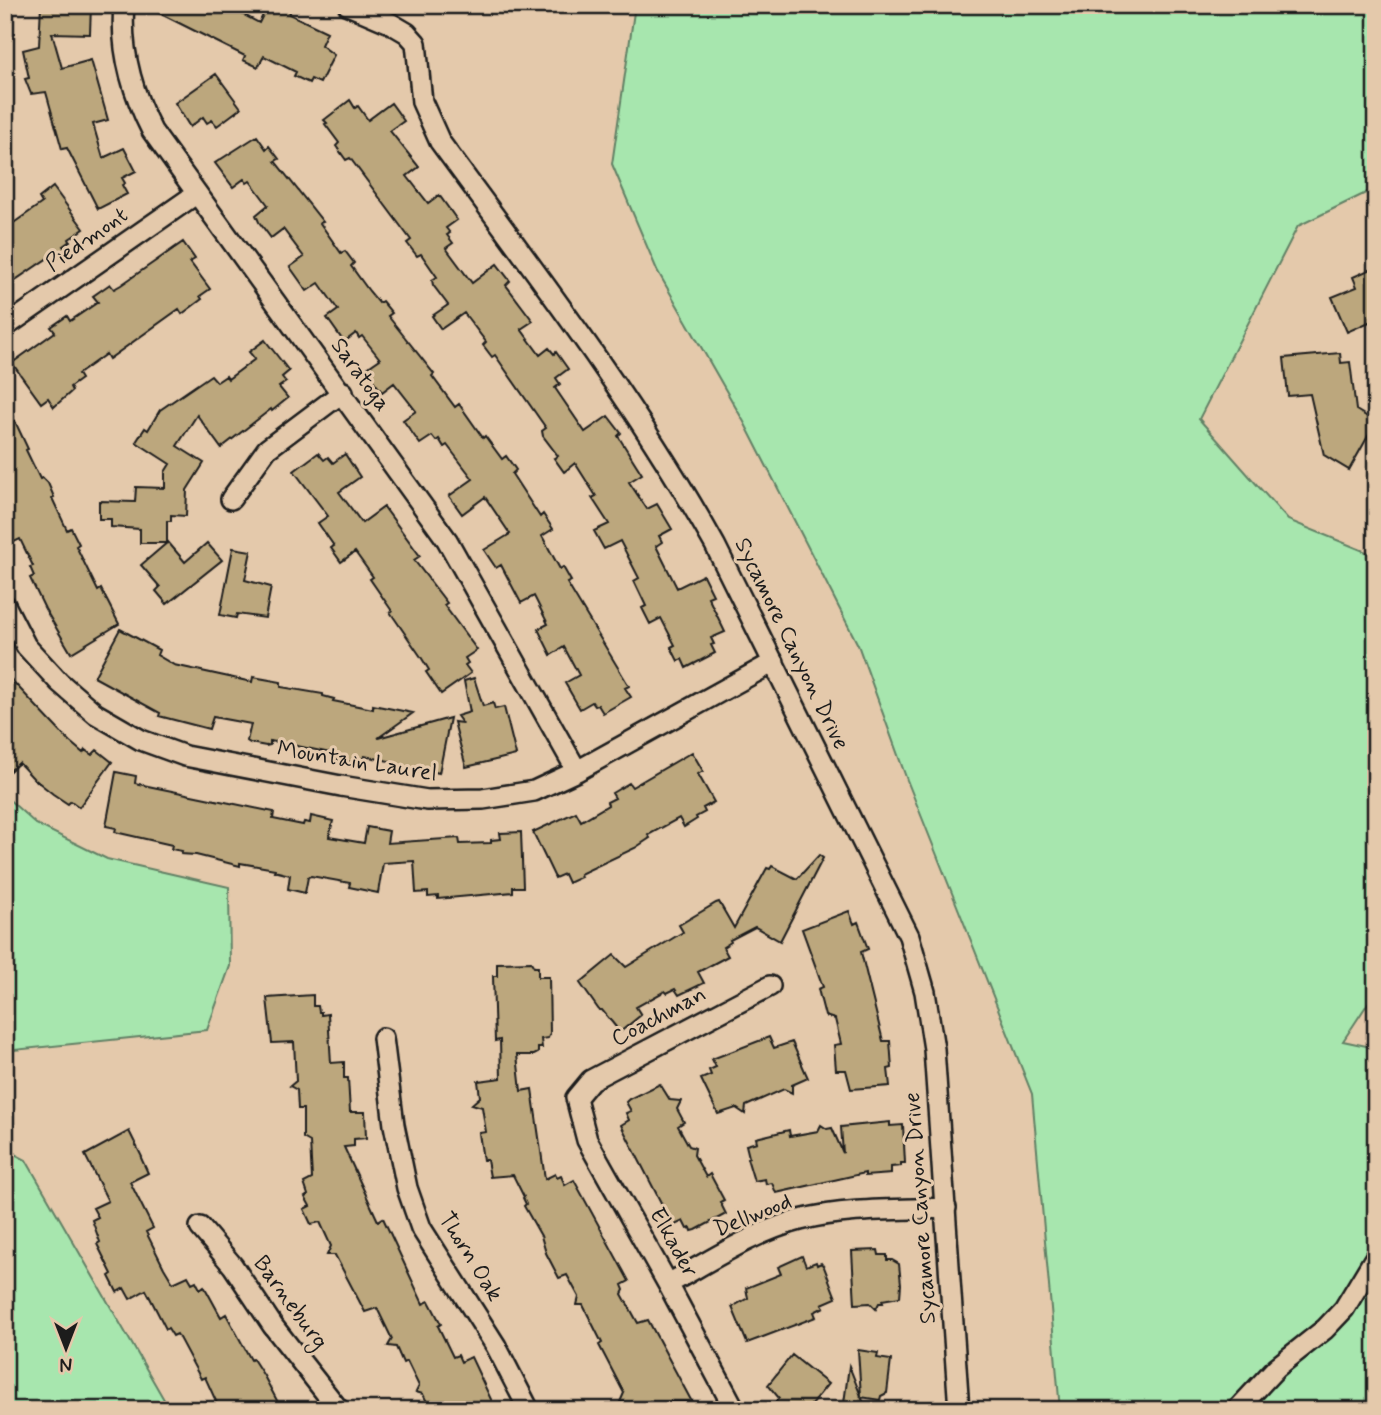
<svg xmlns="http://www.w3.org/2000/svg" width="1381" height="1415" viewBox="0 0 1381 1415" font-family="Mynerve,sans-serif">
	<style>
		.green { fill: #a7e6ae; stroke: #628165; stroke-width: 2 }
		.building { fill: #bca77d; stroke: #1c1c1c; stroke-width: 2 }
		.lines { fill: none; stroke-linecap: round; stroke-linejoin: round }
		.minor-casing { stroke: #1c1c1c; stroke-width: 24 }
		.minor { stroke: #e4c9ab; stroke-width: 19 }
		.labels { text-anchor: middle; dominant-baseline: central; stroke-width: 6; stroke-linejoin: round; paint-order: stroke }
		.street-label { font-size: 23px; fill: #1c1c1c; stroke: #e4c9ab }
	</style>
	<rect width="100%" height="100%" fill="#e4c9ab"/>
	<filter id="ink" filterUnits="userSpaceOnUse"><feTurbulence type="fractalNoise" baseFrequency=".0143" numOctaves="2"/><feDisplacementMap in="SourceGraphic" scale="14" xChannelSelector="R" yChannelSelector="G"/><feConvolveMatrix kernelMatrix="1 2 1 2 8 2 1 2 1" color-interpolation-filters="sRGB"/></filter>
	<g filter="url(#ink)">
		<path class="green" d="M635,5H1376V188L1298,226L1199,419L1288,520L1376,556V991L1343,1041L1376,1048V1410H1060L1032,1094L907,780L858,645L744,422L657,270L612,164Z
			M5,796L36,824L107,859L229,887L230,966L207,1030L5,1051Z
			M5,1149L26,1160L170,1410H5Z"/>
		<path class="building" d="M41,5H91L90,34L52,33L62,68L91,60L108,120L93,124L103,158L124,148L136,171L122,178L125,183L122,185L127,194L98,209L67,148L62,149L46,92L31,94L25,79L29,78L23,50L39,46Z
			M143,5H225L259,23L268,5H293L289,14L327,32L321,45L334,55L320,83L311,79L309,83L294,76L296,72L264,56L258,67L243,60L245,56Z
			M216,74L241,108L217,126L212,120L207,123L203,117L190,127L175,103Z
			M350,100L355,108L358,106L368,120L391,103L404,121L390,131L419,167L407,176L428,203L439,195L457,220L446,228L450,233L447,235L453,243L446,248L472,283L497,264L510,281L506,285L533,321L521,329L540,355L549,348L554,354L556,352L568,369L556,378L560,384L555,388L585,432L608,416L621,433L618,436L642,474L629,482L647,509L657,504L672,529L659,536L662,542L656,546L677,588L703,575L713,595L708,597L725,632L711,638L714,644L711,645L715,653L686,668L682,659L678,661L671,647L675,645L661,618L650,624L642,608L646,606L634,581L639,578L620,541L604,549L594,531L609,524L592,498L596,496L575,463L564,472L554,458L558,456L543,436L542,431L546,428L495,355L492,357L483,345L486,342L464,313L441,329L432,316L448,305L433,285L432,280L437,277L421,254L417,256L407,243L411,240L350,158L346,160L336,146L339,143L325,124L327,123L324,120Z
			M257,136L266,149L269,146L279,159L275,161L323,222L320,223L341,253L345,251L354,263L351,266L369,291L379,303L382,301L392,313L388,316L434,374L432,376L455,407L459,404L483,438L485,436L502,459L506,456L516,470L512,474L540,517L543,514L553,529L542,536L560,569L563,567L571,581L567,583L629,686L625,688L631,697L603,713L598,705L595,706L592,702L580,709L565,683L579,675L564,647L551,655L538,629L548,624L534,596L521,603L501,565L496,568L484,550L510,534L485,497L462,514L449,496L473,479L447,445L444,447L439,439L436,441L432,436L420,444L403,420L416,411L394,383L382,392L370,376L372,374L367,368L380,359L362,336L359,338L356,333L344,342L327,318L338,310L319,283L307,291L290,267L304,257L283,229L271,238L259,222L256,215L268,205L250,181L247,183L244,179L233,187L215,163Z
			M53,187L84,229L69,239L70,241L63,246L67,251L51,263L48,258L5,287V229L42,203L39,198Z
			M183,242L195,259L190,262L210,289L200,296L202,299L182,314L179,309L109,359L106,354L78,374L81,379L70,387L72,391L54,407L48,398L41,403L12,363L55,332L51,327L67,316L70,321L98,302L93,296L110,284L114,289L121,285Z
			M1371,269L1376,280V319L1347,332L1332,297L1357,287L1353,277Z
			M265,340L289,371L282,377L286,382L279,387L288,398L272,411L271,409L221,448L197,415L177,446L204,463L187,490L186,516L171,515V521H167V543H140V529L111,527V519H99V501L135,502L136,487L165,488V472L170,464L136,442L145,428L148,430L160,410L211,375L217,382L226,376L228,379L255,359L249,352Z
			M1340,353L1341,363L1350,362L1356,410L1376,422L1349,470L1324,455L1310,394L1288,396L1284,358Z
			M5,400L28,449L26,450L40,479L43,478L48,483L54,497L52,498L67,530L71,528L79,544L76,546L98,591L101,589L119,624L71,653L45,609L30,578L34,576L30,567L33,566L20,539L10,544L5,534Z
			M318,453L324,460L328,457L333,463L345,454L360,477L339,492L362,523L384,507L420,556L414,560L447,603L444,605L477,650L465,658L468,663L465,665L471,673L441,694L426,672L429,670L421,657L390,612L392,611L370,579L373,577L355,552L341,562L331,548L334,546L318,523L328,516L294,471Z
			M168,542L185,562L207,543L222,560L167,604L156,591L160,587L141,565Z
			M233,548L251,551L245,580L271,587L265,618L237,614L236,618L220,615Z
			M120,629L159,650L157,655L174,665L252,682L253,677L281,682V687L323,694V696L334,699L333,701L373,709V705L413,713L378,738L450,718L439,773L422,769L421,772L414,771L412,777L392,773L394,762L364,756L363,759L357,758L355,763L334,759L335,754L302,747L270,741V745L266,746L250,743L247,741L251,724L213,717L209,729L159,716L160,713L94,677Z
			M5,673L69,741L83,753L85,750L92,755L97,750L112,762L79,807L71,801L68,804L53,794L33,778L19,763L5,775Z
			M474,678L483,706L493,703L495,709L504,707L516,755L466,767L454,722L462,723L457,716L470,712L464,681Z
			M692,752L703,771L698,774L714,802L703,808L705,812L696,817L697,819L684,827L679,818L648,835L650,838L635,848L580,874L581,877L568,883L564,874L555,878L533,832L576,812L581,821L608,805L607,802L615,798L612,793L629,783L632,787Z
			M116,772L136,776L135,783L143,785L274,812L273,819L303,825L304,822L310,823L311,816L333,821L329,837L364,843L367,827L389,831L387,843L459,838L460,844L491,843V840L501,839L500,833L521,832L523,887H513V892L438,899V896L428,897V892L416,893L414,861L383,863L378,893L349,887L350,883L311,876L308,877L305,893L288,889L290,875L274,871L275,869L240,863V866L196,855L181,854L182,851L171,849L172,845L115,832L116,828L106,826Z
			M819,855L823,858L780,941L755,927L730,940L731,942L723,947L728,956L698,972L704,983L679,995L675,989L667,993L665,991L636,1007L641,1015L620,1032L602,1010H599L580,983L614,955L626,967L683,932L679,925L716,903L719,902L734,928L767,868L770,869L772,866L797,879Z
			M849,911L854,924L858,922L868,949L861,952L883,1041H890L892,1068L888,1069L890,1086L851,1089L846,1070H836L834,1045L841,1044L835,1019L825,1016L818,989L823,987L802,929Z
			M531,962L534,967H538V977H549L550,1033L548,1038L541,1039L542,1048H538V1053L534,1055H517L521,1091L532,1089L545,1179L555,1174L557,1178L561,1176L565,1185L574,1180L629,1281L622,1285L624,1290L622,1294L638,1323L648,1320L692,1402H620L624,1393L599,1345L602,1343L583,1305H577L579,1297L567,1275L559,1278L546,1253L541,1236L524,1206L526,1204L523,1198L524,1197L513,1175L490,1177L487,1160H483L479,1133L486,1132L482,1107L472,1104L480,1097L478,1081L501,1078L500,1040L495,1041L493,976H497V963Z
			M313,995V1006H318L319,1012H321V1015L328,1014L331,1063L344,1062V1078H348L350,1112H365L366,1138L354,1139V1146L344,1147L378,1221L383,1218L423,1304L429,1301L441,1324L438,1326L453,1357L458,1355L461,1362L471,1357L496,1410H431L423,1394L416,1392L419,1386L407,1361L403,1363L396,1347L388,1346L392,1339L377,1308L365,1312L335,1255H327L331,1246L320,1222L311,1224L304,1209L310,1206L305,1197L308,1195L304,1183L312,1179L310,1142L303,1138V1109H298L297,1090L290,1086L296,1081L294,1042L272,1043L267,998Z
			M769,1037L774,1048L792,1042L808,1078L792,1085V1093L784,1089L746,1106L745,1114L736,1108L718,1114L701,1079L711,1075L709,1070L716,1067L712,1059Z
			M660,1084L670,1100L681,1101L677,1109L684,1122L678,1126L689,1146L695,1148L694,1155L706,1177L710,1174L724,1200L720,1202L726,1214L696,1230L692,1231L691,1228L687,1229L683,1221L673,1226L621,1125L629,1120L626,1113L631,1111L626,1102L629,1099Z
			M890,1122V1126L903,1125L905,1163H901V1166L891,1167V1174L865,1176V1173L776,1193L772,1183L766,1184L765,1179L754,1181L747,1158L749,1157L746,1145L757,1142L756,1138L789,1130L790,1136L818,1131L821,1125L827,1129L832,1128L843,1153L841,1127Z
			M129,1131L142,1157L141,1158L148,1173L130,1182L153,1228L146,1232L164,1268L173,1283L188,1276L192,1283L196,1281L200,1289L204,1286L221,1317L226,1314L251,1360L253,1359L264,1376L282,1410H220L205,1377L201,1379L177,1334L173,1336L168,1328L166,1329L146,1290L130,1299L124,1288L117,1292L109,1276L112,1274L97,1244L100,1242L92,1220L98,1217L93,1208L108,1201L85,1155Z
			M878,1250L879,1255H887V1260H892L899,1264L901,1284L900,1297L882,1300L883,1303H879L876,1309L870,1303L855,1304L852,1251Z
			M802,1256L806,1266L816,1262L817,1265L821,1263L824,1267L836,1298L822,1304L824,1307L814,1312L816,1317L747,1343L732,1307L748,1298L746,1288L781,1274L778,1267Z
			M858,1350L878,1353L877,1358L891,1360L887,1393L881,1396L880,1400L861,1397L866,1407L844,1403L849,1366L861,1396Z
			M792,1355L828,1384L807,1410H769L779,1398L768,1385Z"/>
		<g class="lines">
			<defs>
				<path id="minor" d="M124,5C120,50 132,92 152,131L447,540L577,771
					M348,5L390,23L407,33L416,43L422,102L440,142C536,273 636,403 715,545L909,936L925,992L934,1049L959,1410
					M5,327L196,194
					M231,499L267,449L343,392
					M5,605L26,646L59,682L96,714L141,740L185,756L341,786L427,800L483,799L534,791L577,771L774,662
					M383,1038L394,1125L407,1188L421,1228L496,1346L529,1410
					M200,1227L233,1266L273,1326L339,1410
					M668,1284C710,1261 753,1232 800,1220C847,1208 898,1210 946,1208
					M735,1410L668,1284L587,1140L576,1098L591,1080L770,986
					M1237,1410L1277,1367L1325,1329L1344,1309L1376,1256"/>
			</defs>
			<use href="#minor" class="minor-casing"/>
			<use href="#minor" class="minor"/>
		</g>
	</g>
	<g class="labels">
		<g class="street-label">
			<text transform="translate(87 240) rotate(-35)">Piedmont</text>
			<text transform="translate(360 375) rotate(54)">Saratoga</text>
			<text transform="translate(791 644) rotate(64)">Sycamore Canyon Drive</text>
			<text transform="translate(357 762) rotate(9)">Mountain Laurel</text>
			<text transform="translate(659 1017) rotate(-28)">Coachman</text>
			<text transform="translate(921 1208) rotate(-94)">Sycamore Canyon Drive</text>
			<text transform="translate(753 1216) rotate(-22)">Dellwood</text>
			<text transform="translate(673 1243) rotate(61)">Elkader</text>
			<text transform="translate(470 1257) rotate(58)">Thorn Oak</text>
			<text transform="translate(290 1303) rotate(54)">Barneburg</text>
		</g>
	</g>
	<rect width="1381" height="1415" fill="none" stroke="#e4c9ab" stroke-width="28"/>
	<rect x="14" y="14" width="1353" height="1387" fill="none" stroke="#1c1c1c" stroke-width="2.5" filter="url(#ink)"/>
	<g transform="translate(66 1348) rotate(180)" stroke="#e4c9ab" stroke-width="5" paint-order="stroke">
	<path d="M0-5L12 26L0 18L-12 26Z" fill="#1c1c1c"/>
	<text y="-10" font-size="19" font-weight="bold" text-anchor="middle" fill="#1c1c1c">N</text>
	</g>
</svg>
